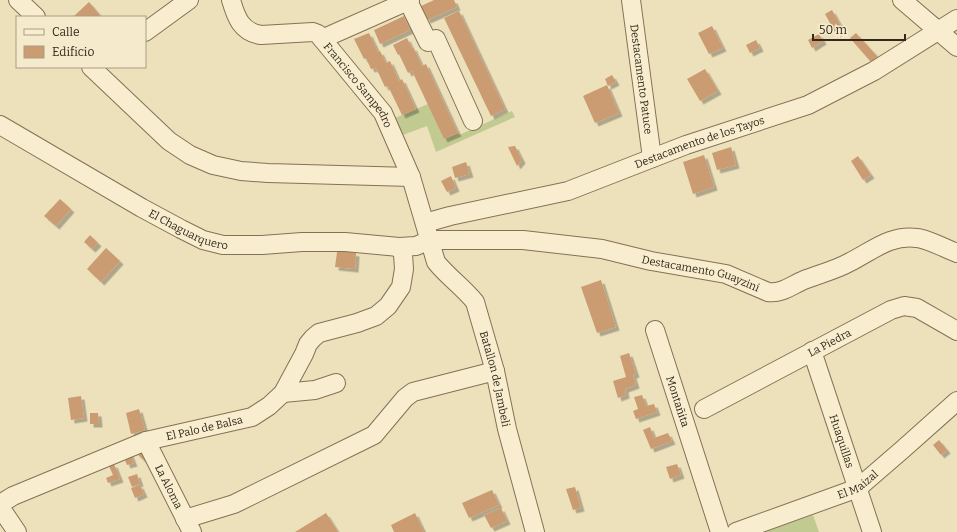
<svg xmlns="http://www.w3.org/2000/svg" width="957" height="532" viewBox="0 0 957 532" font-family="Bitter,serif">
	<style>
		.green { fill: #c1ca91 }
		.building { fill: #cb9b72; filter: url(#shadow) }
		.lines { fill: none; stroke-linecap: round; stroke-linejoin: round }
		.minor-casing { stroke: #847156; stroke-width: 20 }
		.minor { stroke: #f8eecf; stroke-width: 18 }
		.labels { text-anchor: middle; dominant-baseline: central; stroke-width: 3.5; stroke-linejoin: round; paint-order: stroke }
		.street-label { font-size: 11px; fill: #33281b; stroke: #f5ebcc }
	</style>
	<defs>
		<filter id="shadow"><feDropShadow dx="3.5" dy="3.5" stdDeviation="0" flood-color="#0004"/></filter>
	</defs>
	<rect width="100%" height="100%" fill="#ede1bc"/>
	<path class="green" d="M428,104L444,139L458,133L459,135L512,111L515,117L436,152L427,126L403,135L395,118Z
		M813,515L819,532H764Z"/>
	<path class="building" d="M434,0H454L457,7L427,20L421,6Z
		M89,2L100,15L97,17H75L74,16Z
		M832,10L843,30L836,34L825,14Z
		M459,11L505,109L491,116L444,18Z
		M404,16L410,30L380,44L374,30Z
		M712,26L723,48L709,54L698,33Z
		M369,33L378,52L380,51L386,63L390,61L399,81L402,79L416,109L402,115L388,86L385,87L376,68L371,69L366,58L364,59L354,39Z
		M856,33L877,56L871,62L850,38Z
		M819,34L823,41L812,48L808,40Z
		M407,38L412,48L413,47L422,66L426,64L458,133L444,139L412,71L408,73L399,54L398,55L393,45Z
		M756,40L760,48L750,53L746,45Z
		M705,69L718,91L700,101L687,79Z
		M612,75L616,82L608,86L605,79Z
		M607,85L619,113L595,123L583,96Z
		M515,146L522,160L517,166L508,147Z
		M731,147L736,165L717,170L712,153Z
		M704,155L714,187L693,194L683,162Z
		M858,156L871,175L863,180L851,161Z
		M466,162L470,174L455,178L452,167Z
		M451,176L456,188L447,192L441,181Z
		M60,199L71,209L56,226L44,216Z
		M90,235L98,243L92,249L84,242Z
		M338,245L347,246L348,252L356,253L355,269L335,267Z
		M106,248L120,261L101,282L87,269Z
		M601,280L616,327L597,333L581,287Z
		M629,353L636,374L633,375L636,385L625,389L626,395L618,398L613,381L626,377L620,356Z
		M642,395L646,406L654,404L657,412L636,419L633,411L638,409L634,397Z
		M81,396L84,418L71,420L68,398Z
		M139,409L145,430L131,434L126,413Z
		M90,413H98L99,424H90Z
		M650,427L654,438L668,433L672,441L651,449L643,430Z
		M939,440L947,450L941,455L933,445Z
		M143,445L148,457L142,459L133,449Z
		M129,451L134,463L127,465L122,453Z
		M114,464L120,479L108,483L106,478L113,475L109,466Z
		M677,464L681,475L670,479L666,467Z
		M137,474L140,483L132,487L128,477Z
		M140,485L144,494L135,498L131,488Z
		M575,487L581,508L573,510L566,489Z
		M492,490L499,505L469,518L462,503Z
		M501,508L507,521L491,528L484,515Z
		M326,513L338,532H295Z
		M415,513L424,532H394L391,525Z"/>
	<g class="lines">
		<defs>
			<g id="minor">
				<path d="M18,0L36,17"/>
				<path id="s1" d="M231,0C236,17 241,32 261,35L313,32L318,34L383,113L411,177L436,262C448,277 463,287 475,302L495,371L507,429L535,532"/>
				<path id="s2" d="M631,0L652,158"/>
				<path d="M902,0L957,47"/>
				<path d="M408,1L428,42L436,39L473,121"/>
				<path d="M145,32L189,0"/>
				<path d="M322,39L410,0"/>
				<path d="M91,67L169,141L190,155L213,165L241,171L268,173L411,177"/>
				<path id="s3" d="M0,125L142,208L181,229L203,240L223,245H262L302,242H345L399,247L416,246L430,240H523L602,249L651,261L726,274L768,292C782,294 792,285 804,280C819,274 836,270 850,262C872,251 891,234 917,238C928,239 946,249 957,253"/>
				<path id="s4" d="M425,223L450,216L568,191L686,145L808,105L874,71L957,19"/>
				<path id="s5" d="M655,330L720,532"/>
				<path id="s6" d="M812,351L872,532"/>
				<path d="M283,393L315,390L336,383"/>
				<path id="s7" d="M704,409L891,310L904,306L917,308L957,331"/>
				<path id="s8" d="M146,441L192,532"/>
				<path id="s9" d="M0,504L13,496L146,441L252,417L269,406L283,393L304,354L308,344L313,338L319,333L357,323L376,316L388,306L401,287L404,269L403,254L399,247"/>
				<path d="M0,507L17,532"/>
				<path d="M185,519L234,504L374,435L405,398L413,392L495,371"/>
				<path id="s10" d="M736,532L858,488L902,450L957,401"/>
			</g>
		</defs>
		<use href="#minor" class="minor-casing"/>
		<use href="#minor" class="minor"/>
	</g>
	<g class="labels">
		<g class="street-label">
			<text stroke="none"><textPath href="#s2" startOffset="80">Destacamento Patuce</textPath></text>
			<text stroke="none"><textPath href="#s1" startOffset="172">Francisco Sampedro</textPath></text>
			<text stroke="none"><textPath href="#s4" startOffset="287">Destacamento de los Tayos</textPath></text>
			<text stroke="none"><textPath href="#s3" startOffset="216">El Chaguarquero</textPath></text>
			<text stroke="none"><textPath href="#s3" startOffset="737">Destacamento Guayzini</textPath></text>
			<text stroke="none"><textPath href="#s7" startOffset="142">La Piedra</textPath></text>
			<text stroke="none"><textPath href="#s1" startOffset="503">Batallon de Jambeli</textPath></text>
			<text stroke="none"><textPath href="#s5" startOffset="75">Montañita</textPath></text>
			<text stroke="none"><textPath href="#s9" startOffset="219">El Palo de Balsa</textPath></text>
			<text stroke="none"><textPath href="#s6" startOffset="95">Huaquillas</textPath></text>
			<text stroke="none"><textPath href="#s10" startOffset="131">El Maizal</textPath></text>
			<text stroke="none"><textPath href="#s8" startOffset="51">La Aloma</textPath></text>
		</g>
	</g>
	<rect x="16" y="16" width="130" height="52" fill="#f5ebcc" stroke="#a79d85"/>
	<rect x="24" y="29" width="20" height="6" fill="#f8eecf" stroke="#a79d85"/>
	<text x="52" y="36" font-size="12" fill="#33281b">Calle</text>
	<rect x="24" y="46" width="20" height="12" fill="#cb9b72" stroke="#a79d85"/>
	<text x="52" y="56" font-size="12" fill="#33281b">Edificio</text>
	<path d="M813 34v6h92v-6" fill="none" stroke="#33281b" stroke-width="2"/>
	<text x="819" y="34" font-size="12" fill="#33281b" stroke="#f5ebcc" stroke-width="3" paint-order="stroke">50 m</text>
</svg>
